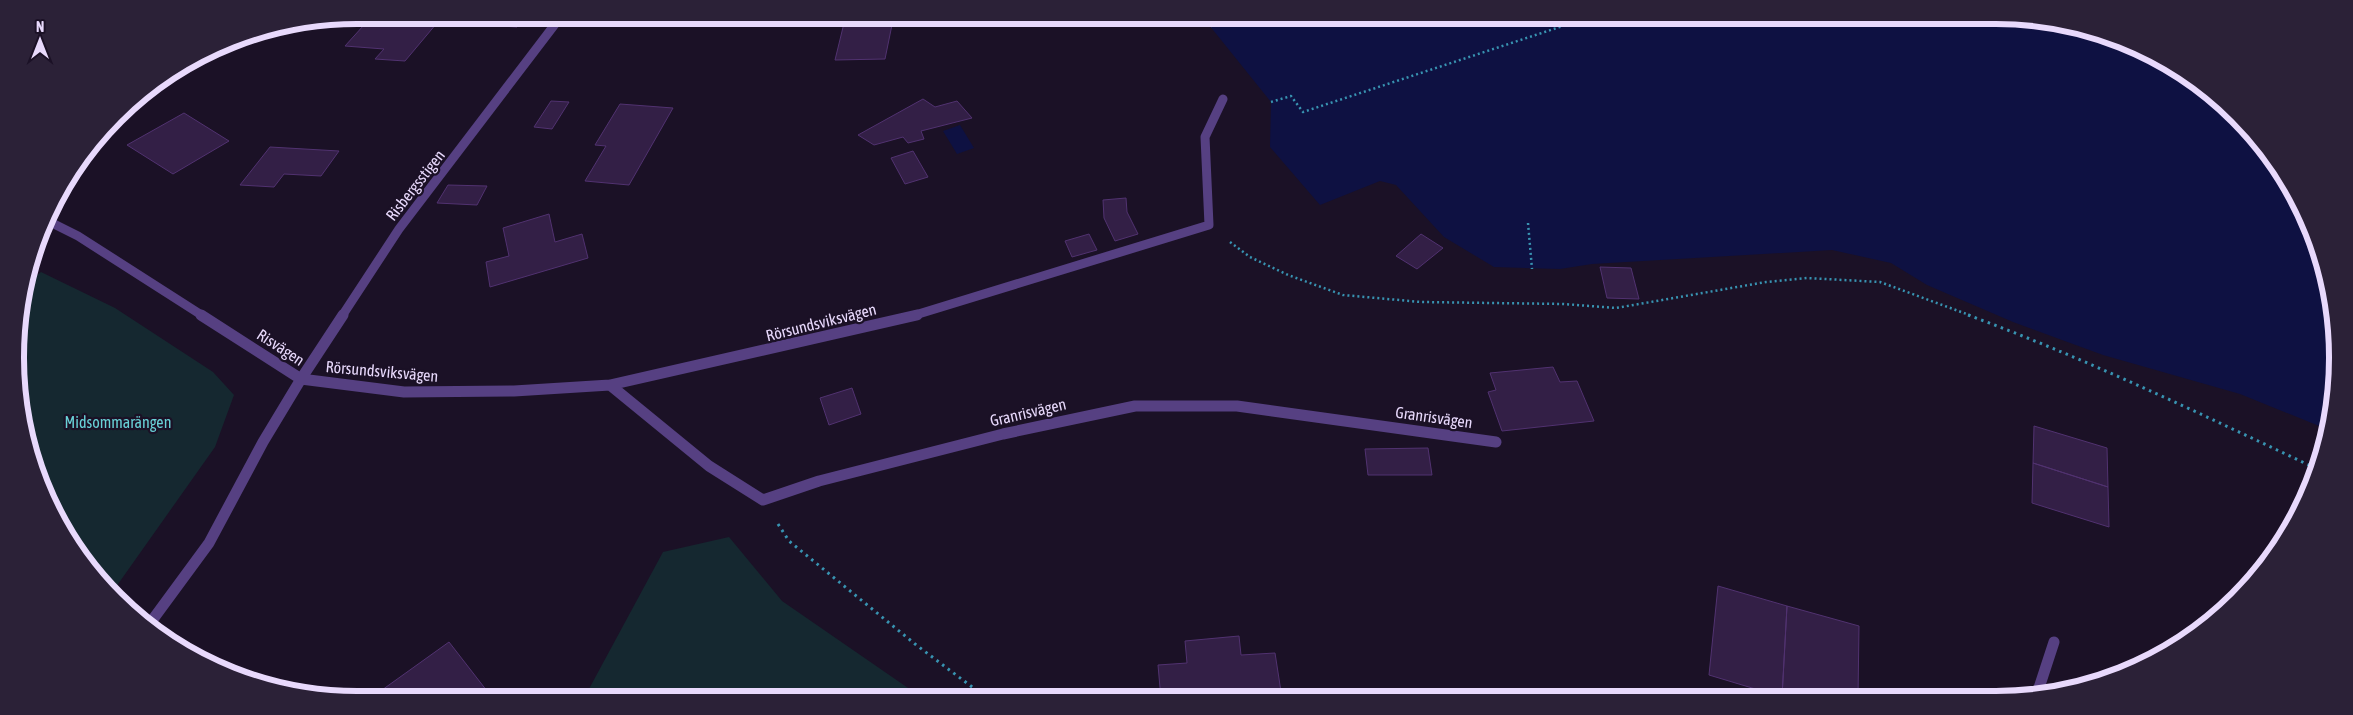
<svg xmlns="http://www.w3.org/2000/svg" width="2353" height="715" viewBox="0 0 2353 715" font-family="'Asap Condensed',sans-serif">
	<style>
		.green { fill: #152830 }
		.water { fill: #0e1142 }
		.building { fill: #331f46; stroke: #513270 }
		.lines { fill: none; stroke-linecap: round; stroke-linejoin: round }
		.path-far1 { stroke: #3893b1; stroke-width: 2.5; stroke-dasharray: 2 3; stroke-linecap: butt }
		.path { stroke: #3893b1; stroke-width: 3; stroke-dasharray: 2.5 4.5; stroke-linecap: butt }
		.street-far1 { stroke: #564082; stroke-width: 9 }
		.street { stroke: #564082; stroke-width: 11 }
		.labels { text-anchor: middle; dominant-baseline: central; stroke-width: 4.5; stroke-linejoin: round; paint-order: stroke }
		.street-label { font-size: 16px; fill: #e8d9fc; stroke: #1b1126 }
		.park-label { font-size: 16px; fill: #69d2d8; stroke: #1b1126 }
		.rim { fill: none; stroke: #e8d9fc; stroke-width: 6 }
	</style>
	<rect width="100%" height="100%" fill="#1b1126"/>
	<path class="green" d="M41,272L115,308L213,372L234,395L215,447L111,594L73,548L27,446L16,380L18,313L27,284Z
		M729,537L782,601L924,699L583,700L663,552Z"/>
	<path class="water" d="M1201,15H1995L2063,22L2127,41L2186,73L2238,116L2280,167L2312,227L2331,291L2338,358L2331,425L2329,430L2240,394L2103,355L2013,322L1927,285L1891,263L1832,250L1592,264L1560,269L1494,267L1444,237L1396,185L1380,181L1320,205L1270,147L1271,102Z
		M960,125L974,148L957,154L943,131Z"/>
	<path class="building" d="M373,15H416L442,17L405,61L375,59L384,49L345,46Z
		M479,15H526L517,27L484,25L489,18L477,17Z
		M846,15H894L885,59L835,60Z
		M923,99L935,107L957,101L972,118L921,131L924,139L908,143L903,137L874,145L858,135Z
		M551,101L569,102L552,129L534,127Z
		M620,104L673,108L629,185L585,181L606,146L595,145Z
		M184,113L229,141L173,174L127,145Z
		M270,147L339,151L321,176L284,174L274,187L240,185Z
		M913,151L928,177L905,184L891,158Z
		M448,185L487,186L477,205L437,203Z
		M1126,198L1127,212L1138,234L1115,241L1104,218L1103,200Z
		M549,214L555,242L582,234L588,258L490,287L486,262L509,256L503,228Z
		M1089,234L1097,250L1072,257L1065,241Z
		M1421,234L1443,248L1417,269L1396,256Z
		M1600,267L1631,268L1639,299L1607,298Z
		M1553,367L1560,382L1577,381L1594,421L1502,431L1488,392L1496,390L1490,373Z
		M852,388L861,414L829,425L820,398Z
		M2034,426L2107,448L2108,487L2033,463Z
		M1428,448L1432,475H1368L1365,449Z
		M2033,463L2108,487L2109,527L2032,503Z
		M1718,586L1787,606L1782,697L1709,675Z
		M1787,606L1859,626L1858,697H1782Z
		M1239,636L1241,655L1275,653L1282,698L1161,699L1158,665L1187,663L1185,641Z
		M449,642L494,700H368Z"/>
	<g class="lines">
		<path class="path-far1" d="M1211,26L1242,15
			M1271,102L1291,96L1303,112L1596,15
			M1528,223L1532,269
			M1230,242L1250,257L1288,275L1343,295L1421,302L1564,304L1616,308L1766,282L1807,278L1880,282L1972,316"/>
		<path class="path" d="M1968,315C2087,359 2201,414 2315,468
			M2331,361L2338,355
			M778,524L789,541L915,644L988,699"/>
		<path class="street-far1" d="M46,220L78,236L203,316
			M342,316L399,229L562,15
			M912,316L1209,225L1205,137L1223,99"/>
		<path class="street" d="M343,315L301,379L404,392L514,391L610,385L917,315
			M610,385L709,466L763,500L819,481L1003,434L1135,406H1237L1496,442
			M148,626L209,543L263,442L301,379L201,315
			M2036,697L2054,642"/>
	</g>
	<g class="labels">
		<g class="street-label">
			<text transform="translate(415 185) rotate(-52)">Risbergsstigen</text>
			<text transform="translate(821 322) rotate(-14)">Rörsundsviksvägen</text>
			<text transform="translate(281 347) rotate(33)">Risvägen</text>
			<text transform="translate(382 371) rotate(5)">Rörsundsviksvägen</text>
			<text transform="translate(1028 412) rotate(-13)">Granrisvägen</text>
			<text transform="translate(1434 417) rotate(8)">Granrisvägen</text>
		</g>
		<g class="park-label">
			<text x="118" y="422">Midsommarängen</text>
		</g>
	</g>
	<path d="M0 0H2353V715H0ZM357 24H1996A333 333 0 0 1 2329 357V358A333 333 0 0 1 1996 691H357A333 333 0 0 1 24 358V357A333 333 0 0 1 357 24Z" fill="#2b2137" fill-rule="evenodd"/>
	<path class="rim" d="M357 24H1996A333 333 0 0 1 2329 357V358A333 333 0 0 1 1996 691H357A333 333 0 0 1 24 358V357A333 333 0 0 1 357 24Z"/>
	<g transform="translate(40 40)" stroke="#1b1126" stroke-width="4" paint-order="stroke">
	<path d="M0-4L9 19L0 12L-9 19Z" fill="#e8d9fc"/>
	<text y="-8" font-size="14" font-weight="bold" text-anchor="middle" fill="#e8d9fc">N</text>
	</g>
</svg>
